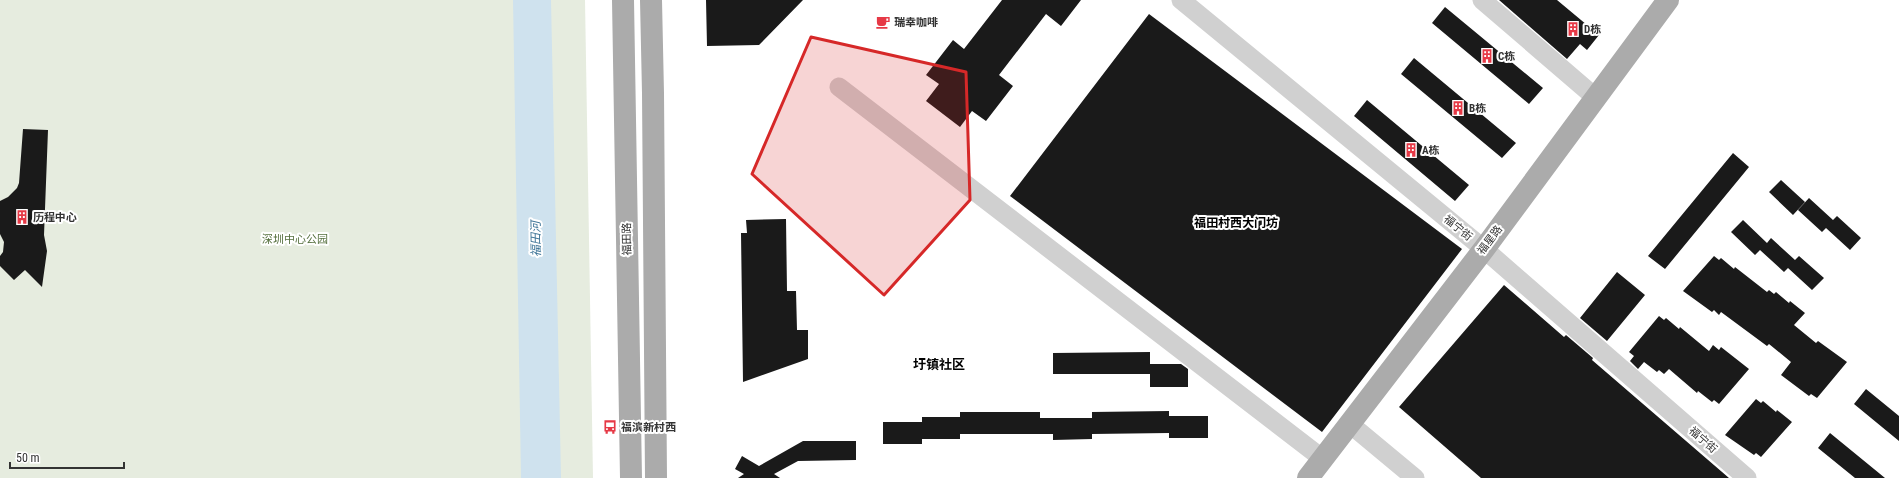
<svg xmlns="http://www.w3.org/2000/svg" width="1899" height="478" viewBox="0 0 1899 478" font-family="'Roboto Condensed','Noto Sans SC',sans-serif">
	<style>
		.green { fill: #e6ecdf }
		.water { fill: #cfe2ee }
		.building { fill: #1a1a1a }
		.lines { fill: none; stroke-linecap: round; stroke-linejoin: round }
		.minor { stroke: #d0d0d0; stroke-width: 19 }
		.major { stroke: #ababab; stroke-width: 22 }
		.marked { fill: #d62828; fill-opacity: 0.2; stroke: #d62828; stroke-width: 3; stroke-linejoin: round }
		.labels { text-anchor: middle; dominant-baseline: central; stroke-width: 4; stroke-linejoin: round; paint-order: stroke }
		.poi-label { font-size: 11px; font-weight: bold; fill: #333; stroke: #fff; text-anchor: start }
		.street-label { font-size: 11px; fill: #333; stroke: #fff }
		.park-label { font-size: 11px; fill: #56703f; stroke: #fff }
		.neighbourhood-label { font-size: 12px; font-weight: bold; fill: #000; stroke: #fff }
		.water-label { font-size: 12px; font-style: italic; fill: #3f7597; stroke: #fff }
		.quarter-label { font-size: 13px; font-weight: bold; fill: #000; stroke: #fff }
	</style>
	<rect width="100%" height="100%" fill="#fff"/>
	<path class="green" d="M0,0H585L593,478H0Z"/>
	<path class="water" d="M513,0H551L561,478H521Z"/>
	<path class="building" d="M706,0H803L759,45L707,46Z
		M1002,0H1081L1061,26L1046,14L999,75L1013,86L986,121L972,111L960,127L926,101L939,84L926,75L953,40L964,49Z
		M1499,0H1557L1599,35L1587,50L1580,44L1567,59Z
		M1445,7L1543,88L1529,104L1432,23Z
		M1149,14L1462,249L1322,432L1010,196Z
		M1414,58L1516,143L1502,158L1401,74Z
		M1367,100L1469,185L1455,201L1354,116Z
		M23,129L48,130L44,235L47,251L42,287L25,270L14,280L0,266V256L3,252L4,242L0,234V201L8,197L17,188L19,183Z
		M1733,153L1749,167L1665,269L1648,256Z
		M1781,180L1805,202L1793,215L1769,192Z
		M1809,198L1833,220L1837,216L1861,238L1850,250L1826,228L1822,232L1798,210Z
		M786,219L787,291H796L797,330H808V359L743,382L741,233H747L746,220Z
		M1743,220L1767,243L1771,238L1795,260L1799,256L1824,278L1812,290L1788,268L1784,272L1760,250L1755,255L1731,232Z
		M1714,256L1719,260L1721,258L1734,269L1735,267L1767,292L1769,290L1774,294L1776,292L1789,303L1790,301L1805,313L1794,325L1816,343L1818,341L1847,362L1817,398L1811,394L1809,396L1781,375L1791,362L1769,344L1767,346L1721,312L1719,315L1714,310L1712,312L1683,291Z
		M1617,272L1645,295L1607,341L1580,318Z
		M1504,285L1564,337L1566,335L1593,358L1592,360L1729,478H1481L1459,459L1399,407Z
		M1659,316L1664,320L1666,318L1679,329L1680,327L1709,351L1713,345L1719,350L1721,347L1749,369L1719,404L1714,400L1712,402L1698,391L1697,393L1669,369L1664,374L1659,370L1657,372L1644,362L1638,369L1630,361L1634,356L1629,352Z
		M1150,352V364H1181L1188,369V387H1150V374H1053V353Z
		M1866,389L1899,416V441L1854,404Z
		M1756,399L1761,403L1763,401L1776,412L1777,410L1792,422L1761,457L1756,453L1754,455L1725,435Z
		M1169,411V416H1208V438H1169V433L1092,434V439L1053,440V434H960V439H922V444H883V422H922V417H960V412H1040V418H1092V412Z
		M1830,433L1885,478H1855L1818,448Z
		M803,441H856V460L798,461L774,474L780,478H738L744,474L735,469L742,456L759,466Z"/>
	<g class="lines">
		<path class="minor" d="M1181,0L1484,249L1747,478
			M1482,0L1596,98
			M839,87L1323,459
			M1350,424L1415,478"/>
		<path class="major" d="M623,0L631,478
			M651,0L653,93L656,478
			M1308,478L1484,249L1668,0"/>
	</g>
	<path class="marked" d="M811,37L966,72L970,200L884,295L752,174Z"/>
	<defs>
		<symbol id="cafe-bare" viewBox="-9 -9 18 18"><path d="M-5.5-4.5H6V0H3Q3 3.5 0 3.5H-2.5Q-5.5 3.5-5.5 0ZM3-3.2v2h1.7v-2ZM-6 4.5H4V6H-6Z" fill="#e63946" stroke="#fff" stroke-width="2.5" paint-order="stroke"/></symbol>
		<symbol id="building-bare" viewBox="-9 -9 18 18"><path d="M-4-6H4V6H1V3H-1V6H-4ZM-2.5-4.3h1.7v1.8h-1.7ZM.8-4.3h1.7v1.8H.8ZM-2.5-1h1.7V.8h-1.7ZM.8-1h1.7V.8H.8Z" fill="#e63946" stroke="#fff" stroke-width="2.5" paint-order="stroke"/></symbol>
		<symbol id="bus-bare" viewBox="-9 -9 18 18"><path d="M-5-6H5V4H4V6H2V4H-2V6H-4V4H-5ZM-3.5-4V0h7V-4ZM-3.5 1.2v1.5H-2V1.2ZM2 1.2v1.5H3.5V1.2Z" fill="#e63946" stroke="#fff" stroke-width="2.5" paint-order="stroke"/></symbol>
	</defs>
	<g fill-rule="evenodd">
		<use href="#cafe-bare" x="873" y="12" width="20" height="20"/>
		<use href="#building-bare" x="1563" y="19" width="20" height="20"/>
		<use href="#building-bare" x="1477" y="46" width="20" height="20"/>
		<use href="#building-bare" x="1448" y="98" width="20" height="20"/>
		<use href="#building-bare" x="1401" y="140" width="20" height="20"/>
		<use href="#building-bare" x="12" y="207" width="20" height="20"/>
		<use href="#bus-bare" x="600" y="417" width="20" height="20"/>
	</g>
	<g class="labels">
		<g class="poi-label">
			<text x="894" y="22">瑞幸咖啡</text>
			<text x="1584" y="29">D栋</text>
			<text x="1498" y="56">C栋</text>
			<text x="1469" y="108">B栋</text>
			<text x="1422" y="150">A栋</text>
			<text x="33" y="217">历程中心</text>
			<text x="621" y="427">福滨新村西</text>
		</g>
		<g class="street-label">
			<text transform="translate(1458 228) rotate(39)">福宁街</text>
			<text transform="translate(627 239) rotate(-91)">福田路</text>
			<text transform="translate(1490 240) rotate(-53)">福星路</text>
			<text transform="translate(1703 440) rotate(41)">福宁街</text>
		</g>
		<g class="park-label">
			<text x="295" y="239">深圳中心公园</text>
		</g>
		<g class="neighbourhood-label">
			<text x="1236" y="223">福田村西大门坊</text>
		</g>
		<g class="water-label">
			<text transform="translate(536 239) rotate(-91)">福田河</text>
		</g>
		<g class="quarter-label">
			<text x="939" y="364">圩镇社区</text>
		</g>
	</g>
	<path d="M10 462v6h114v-6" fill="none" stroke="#333333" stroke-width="2"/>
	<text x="16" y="462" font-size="12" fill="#333333" stroke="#ffffff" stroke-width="3" paint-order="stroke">50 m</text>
</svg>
